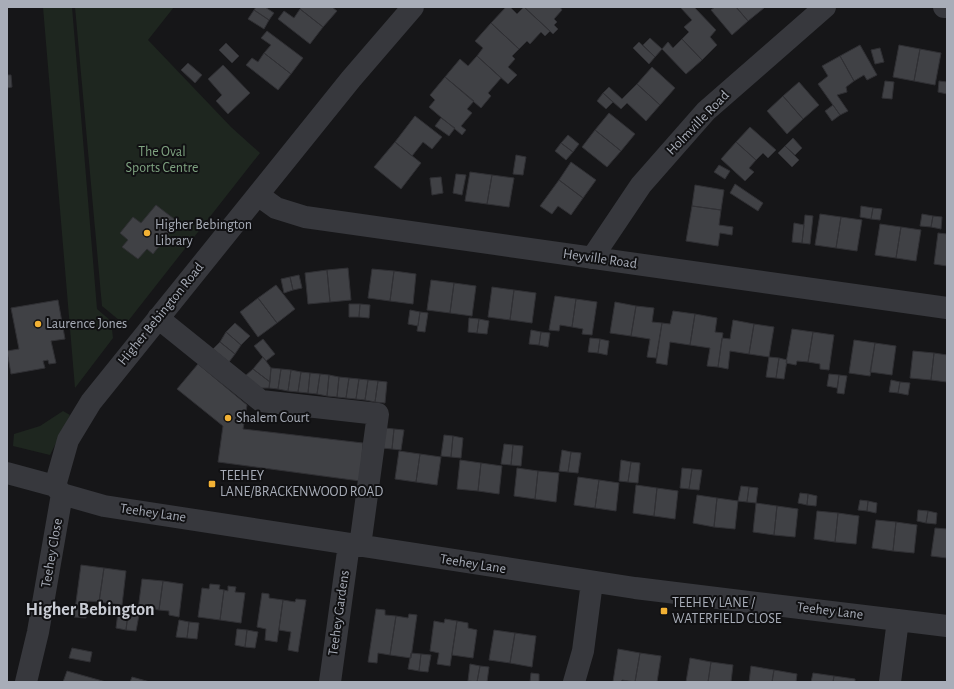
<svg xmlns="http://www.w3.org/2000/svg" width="954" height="689" viewBox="0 0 954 689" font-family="'Alegreya Sans',sans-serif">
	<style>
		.green { fill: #1e261f }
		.building { fill: #404145; stroke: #303034 }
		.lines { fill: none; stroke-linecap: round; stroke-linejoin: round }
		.minor { stroke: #37383d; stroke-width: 22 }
		.poi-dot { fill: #f2b134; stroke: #111113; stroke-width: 1.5 }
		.labels { text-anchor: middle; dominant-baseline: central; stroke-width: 4; stroke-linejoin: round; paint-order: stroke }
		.street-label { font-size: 14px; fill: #a8adb8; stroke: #111113 }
		.park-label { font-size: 14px; fill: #7fa381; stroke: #111113 }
		.poi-label { font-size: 14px; fill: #a8adb8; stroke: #111113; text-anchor: start }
		.district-label { font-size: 18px; font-weight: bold; fill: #c9ccd4; stroke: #111113 }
	</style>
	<rect width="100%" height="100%" fill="#161618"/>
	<path class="green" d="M43,7H72L97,309L111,321L113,338L75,388Z
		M75,7H174L148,40L231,127L260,153L125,325L102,306Z
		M63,411L70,415L50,455L13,446L14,434L40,426Z"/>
	<path class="building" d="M256,7H265L274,13L269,20L254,10Z
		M302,7H332L337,11L323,27L300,9Z
		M506,7H510L517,14L524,7L550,31L545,36L541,32L530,44L527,41L519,49L491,23Z
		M524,7H560L562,10L554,19L557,22L554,25L558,29L553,34Z
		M680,7H694L716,30L710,37L717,45L702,60L682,39L689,32L684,27L692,20Z
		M715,7H736L748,21L732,35L711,10Z
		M736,7H763L764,8L748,21Z
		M300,9L323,27L310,44L278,19L284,11L294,18Z
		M254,10L269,20L264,29L248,19Z
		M491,23L519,49L512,56L515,59L508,67L517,75L508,84L477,56L483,48L475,41Z
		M267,31L303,58L291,74L264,53L271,45L261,38Z
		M650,38L662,49L655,57L643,45Z
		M682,39L702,60L686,74L662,49L668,42L673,48Z
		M639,42L655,57L649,64L633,48Z
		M226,43L239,56L232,63L219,50Z
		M860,45L877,75L867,80L864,75L854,81L840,56Z
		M899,45L920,49L914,81L893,77Z
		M880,48L884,62L875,64L871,50Z
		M920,49L941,53L935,85L914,81Z
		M264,53L291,74L278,90L246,65L252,58L258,62Z
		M477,56L501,78L488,93L491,96L481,108L445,77L460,59L468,66Z
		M840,56L854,81L846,87L847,92L837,95L848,111L840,115L818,84L828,76L822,66Z
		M188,63L202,75L195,83L181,70Z
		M223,65L250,93L228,114L216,101L222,95L208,79Z
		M652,67L675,88L660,105L637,84Z
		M7,75H11L12,87L7,88Z
		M445,77L474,101L467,109L472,113L461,126L466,130L462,135L429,107L435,100L430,95Z
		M885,81L894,82L892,99L882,98Z
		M939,81L947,82V94L938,92Z
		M799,82L819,105L803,119L783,96Z
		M637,84L660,105L646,121L627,103L621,109L603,93L609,87L622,99Z
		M603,93L613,102L606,109L597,101Z
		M783,96L803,119L787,134L767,111Z
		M833,105L840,115L832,121L825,111Z
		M609,113L635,134L621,151L595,130Z
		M415,116L442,137L432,149L423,142L412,156L395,142Z
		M441,118L455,128L449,136L435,126Z
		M750,127L776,150L768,158L763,153L756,160L736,142Z
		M595,130L621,151L607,167L582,147Z
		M568,135L579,144L573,152L561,143Z
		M793,138L802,148L795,155L785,146Z
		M395,142L421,163L401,189L374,167Z
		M736,142L756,160L749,168L754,172L745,181L721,159Z
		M561,143L573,152L566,160L555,151Z
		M785,146L799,160L792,167L778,153Z
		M516,155L526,157L523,175L513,174Z
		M571,162L596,180L583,198L559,180Z
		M719,165L730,171L725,179L714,172Z
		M470,172L492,175L487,204L465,201Z
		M456,174L466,175L462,195L453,193Z
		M492,175L514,178L509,207L487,204Z
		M441,177L443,193L432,195L430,178Z
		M559,180L583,198L571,215L558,206L552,214L540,206Z
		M735,184L763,203L758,211L730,193Z
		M695,185L724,190L721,210L692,206Z
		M156,205L178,222L153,254L147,249L138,259L122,247L128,240L120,233L133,217L141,223Z
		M692,206L721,210L719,225L733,227L732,235L720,233L718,246L686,241Z
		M861,206L873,208L871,219L860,217Z
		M873,208L882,209L880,220L871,219Z
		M820,214L841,217L836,248L815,245Z
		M922,214L933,216L931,227L920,226Z
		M805,215L813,216L810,244L802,243Z
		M933,216L942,217L941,229L931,227Z
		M841,217L862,220L857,251L836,248Z
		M794,223L804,225L802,243L792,242Z
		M880,224L901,227L896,258L875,255Z
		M901,227L921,230L916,261L896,258Z
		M938,233L947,234V266L934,264Z
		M348,268L351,300L330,302L327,270Z
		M372,269L394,271L390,301L368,298Z
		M327,270L330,302L308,304L305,273Z
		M394,271L416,274L413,304L390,301Z
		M299,275L302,288L293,290L290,277Z
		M290,277L293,290L284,293L281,279Z
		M431,280L454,283L450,313L427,310Z
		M454,283L476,286L472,316L450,313Z
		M276,285L295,309L277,323L258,298Z
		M492,287L514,290L510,320L488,317Z
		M514,290L536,293L532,323L510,320Z
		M555,296L576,299L572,327L560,325L559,331L549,330Z
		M258,298L277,323L258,337L240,312Z
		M576,299L597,302L592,335L582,334L583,329L572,327Z
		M58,300L65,339L51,341L56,363L49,364L48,360L43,361L45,368L11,374L7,351L19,349L11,308Z
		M615,302L636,306L631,336L610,333Z
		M349,304H360L359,317H349Z
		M360,304L370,305L369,318L359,317Z
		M636,306L654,308L652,322L662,323L656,358L647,357L650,339L631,336Z
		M410,310L420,312L418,326L408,324Z
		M673,311L695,314L690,345L670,342L667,365L656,363L662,323L670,324Z
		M420,312L428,313L425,332L417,331Z
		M695,314L717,318L715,332L723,333L718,367L707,366L710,348L690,345Z
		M469,318L479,319L477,333L468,332Z
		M479,319L489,321L487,334L477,333Z
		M733,320L754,324L749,354L730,351L728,369L718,367L722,338L730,339Z
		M235,323L250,336L241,345L226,332Z
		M754,324L774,327L769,357L749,354Z
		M792,329L813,332L808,362L797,361L796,365L786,363Z
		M531,330L541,332L539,345L529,344Z
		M226,332L241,345L235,354L220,342Z
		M541,332L550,333L548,347L539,345Z
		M813,332L834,335L829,370L820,369V364L808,362Z
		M590,338L600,339L598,353L588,352Z
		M263,339L275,354L266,361L254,346Z
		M600,339L609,341L607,355L598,353Z
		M854,340L875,343L870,376L849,373Z
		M220,342L235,354L229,362L213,349Z
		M875,343L896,346L892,375L870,372Z
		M913,351L934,353L931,380L910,378Z
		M934,353L947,355V382L931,380Z
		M263,357L271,368L270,382L253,369Z
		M769,357L779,358L776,378L766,377Z
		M779,358L787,360L784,379L776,378Z
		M198,364L247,405L243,429L363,443L360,481L218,462L223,426L177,389Z
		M271,368L281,369L278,389L269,388Z
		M253,369L270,382L269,388H261L245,376Z
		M281,369L291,370L288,391L278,389Z
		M291,370L301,372L298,392L288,391Z
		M301,372L310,373L308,393L298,392Z
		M310,373L320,374L317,394L308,393Z
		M320,374L329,375L327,396L317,394Z
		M829,374L839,375L837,388L827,386Z
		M329,375L339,377L337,397L327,396Z
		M839,375L847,376L844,394L837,393Z
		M339,377L349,378L346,398L337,397Z
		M349,378L359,379L356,399L346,398Z
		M359,379L368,380L365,400L356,399Z
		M368,380L378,381L375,402L365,400Z
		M891,380L900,382L898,393L889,392Z
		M378,381L387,382L385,403L375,402Z
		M900,382L910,383L908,395L898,393Z
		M385,428L394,429L392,449L382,448Z
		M394,429L404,430L401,450L392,449Z
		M444,435L453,436L451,457L441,456Z
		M453,436L463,438L461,458L451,457Z
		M504,444L513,445L511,465L501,464Z
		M513,445L523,446L521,466L511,465Z
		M562,450L571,452L568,472L559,471Z
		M399,451L420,454L416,482L395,479Z
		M571,452L581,453L578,473L568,472Z
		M420,454L441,457L437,485L416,482Z
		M460,460L481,463L478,491L457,489Z
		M621,460L631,462L628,482L619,481Z
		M631,462L640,463L638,483L628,482Z
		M481,463L502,466L499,494L478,491Z
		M517,468L538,471L535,499L514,496Z
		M682,468L692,469L689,489L680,488Z
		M692,469L702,470L699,490L689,489Z
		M538,471L559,473L556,502L535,499Z
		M578,477L599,480L595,508L574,505Z
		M599,480L619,483L616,511L595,508Z
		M636,485L657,488L654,516L633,513Z
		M741,486L749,487L747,502L738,501Z
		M749,487L758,488L756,503L747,502Z
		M657,488L678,491L675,519L654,516Z
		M800,493L808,494L807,505L798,503Z
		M808,494L817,496L816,506L807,505Z
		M697,495L717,498L714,527L693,523Z
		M717,498L738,501L735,529L714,527Z
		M860,500L868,501L867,511L858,510Z
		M868,501L877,503L876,513L867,511Z
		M756,503L777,506L774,535L753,532Z
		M777,506L798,509L795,537L774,535Z
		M918,510L928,511L926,523L917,521Z
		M817,511L838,513L835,542L814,539Z
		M928,511L937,513L936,524L926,523Z
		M838,513L859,516L856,544L835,542Z
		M876,520L896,522L893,551L872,548Z
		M896,522L917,525L914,553L893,551Z
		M935,528L947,529V558L931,556Z
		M81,565L104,568L99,602L88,601L86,618L74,617Z
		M104,568L126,571L122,605L99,602Z
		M142,579L163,581L159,610L148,608V611L138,610Z
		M163,581L183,584L179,617L169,615V611L159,610Z
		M210,584L220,585L219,589L224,590L220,620L198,617L202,588L209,589Z
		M228,586L236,587L235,592L245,593L241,623L220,620L224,590L228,591Z
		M262,593L269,594V598L283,600L277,642L265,640L266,629L257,627Z
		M296,599L306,600L298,652L288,650L291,632L279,630L283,600L295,602Z
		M376,609L385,610V615L396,616L390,655L378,653L377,663L368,662Z
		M118,612L128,613L126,630L116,628Z
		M128,613L139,615L136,631L126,630Z
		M409,614L417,615L411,658L390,655L396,616L408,618Z
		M445,619L457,621L450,666L437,664L439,653L430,651L434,621L444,623Z
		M179,620L189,622L187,638L176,637Z
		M457,621L468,623V628L477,630L473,658L452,655Z
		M189,622L199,623L197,639L187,638Z
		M237,629L247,630L245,647L235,645Z
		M247,630L258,632L255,648L245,647Z
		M494,630L515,633L510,663L489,660Z
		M515,633L536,636L532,667L510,663Z
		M72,648L92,652L90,662L69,658Z
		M618,649L640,653L635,682L622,680L621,682H613Z
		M411,653L421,654L419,671L408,669Z
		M640,653L661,656L657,682H635Z
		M421,654L431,655L428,672L419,671Z
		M690,658L711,662L708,682H686Z
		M711,662L733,665L731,682H708Z
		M470,664L480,666L477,682L468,681Z
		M480,666L489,667L487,682H477Z
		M751,666L774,670L772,682H749Z
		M774,670L797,674L796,682H772Z
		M67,671L106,682H63Z
		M531,673L539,674V682H530Z
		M813,673L834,676L833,682H811Z
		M834,676L855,679V682H833Z
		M132,677L150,682H130Z"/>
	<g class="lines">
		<path class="minor" d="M944,7H947
			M258,195L276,208L305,217L947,308
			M592,258L641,185L706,111L825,7
			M158,318L261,401L378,414L360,546
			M7,473L55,486L62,494L104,506L635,588L947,626
			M55,486L68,440L91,402L351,79L413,7
			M26,682L38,632L62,494
			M330,682L349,544
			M574,682L583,651L592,582
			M890,682L898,620"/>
	</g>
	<g class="poi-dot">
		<circle cx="147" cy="233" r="4"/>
		<circle cx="38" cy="324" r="4"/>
		<circle cx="228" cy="418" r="4"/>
		<rect x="208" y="480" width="8" height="8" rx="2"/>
		<rect x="660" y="607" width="8" height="8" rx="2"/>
	</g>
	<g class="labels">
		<g class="street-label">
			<text transform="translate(698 123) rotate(-46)">Holmville Road</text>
			<text transform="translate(600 259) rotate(8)">Heyville Road</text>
			<text transform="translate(161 314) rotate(-51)">Higher Bebington Road</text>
			<text transform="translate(153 513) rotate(8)">Teehey Lane</text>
			<text transform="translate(52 553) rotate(-80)">Teehey Close</text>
			<text transform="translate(473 564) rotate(9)">Teehey Lane</text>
			<text transform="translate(830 611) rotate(7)">Teehey Lane</text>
			<text transform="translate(339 613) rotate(-82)">Teehey Gardens</text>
		</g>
		<g class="park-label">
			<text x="162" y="152">The Oval<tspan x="162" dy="16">Sports Centre</tspan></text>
		</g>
		<g class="poi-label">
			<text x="155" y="225">Higher Bebington<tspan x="155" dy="16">Library</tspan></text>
			<text x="46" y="324">Laurence Jones</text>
			<text x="236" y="418">Shalem Court</text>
			<text x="220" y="476">TEEHEY<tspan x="220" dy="16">LANE/BRACKENWOOD ROAD</tspan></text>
			<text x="672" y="603">TEEHEY LANE /<tspan x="672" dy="16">WATERFIELD CLOSE</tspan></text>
		</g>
		<g class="district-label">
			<text x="90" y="610">Higher Bebington</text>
		</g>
	</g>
	<rect width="954" height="689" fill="none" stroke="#a8adb8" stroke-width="16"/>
</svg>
